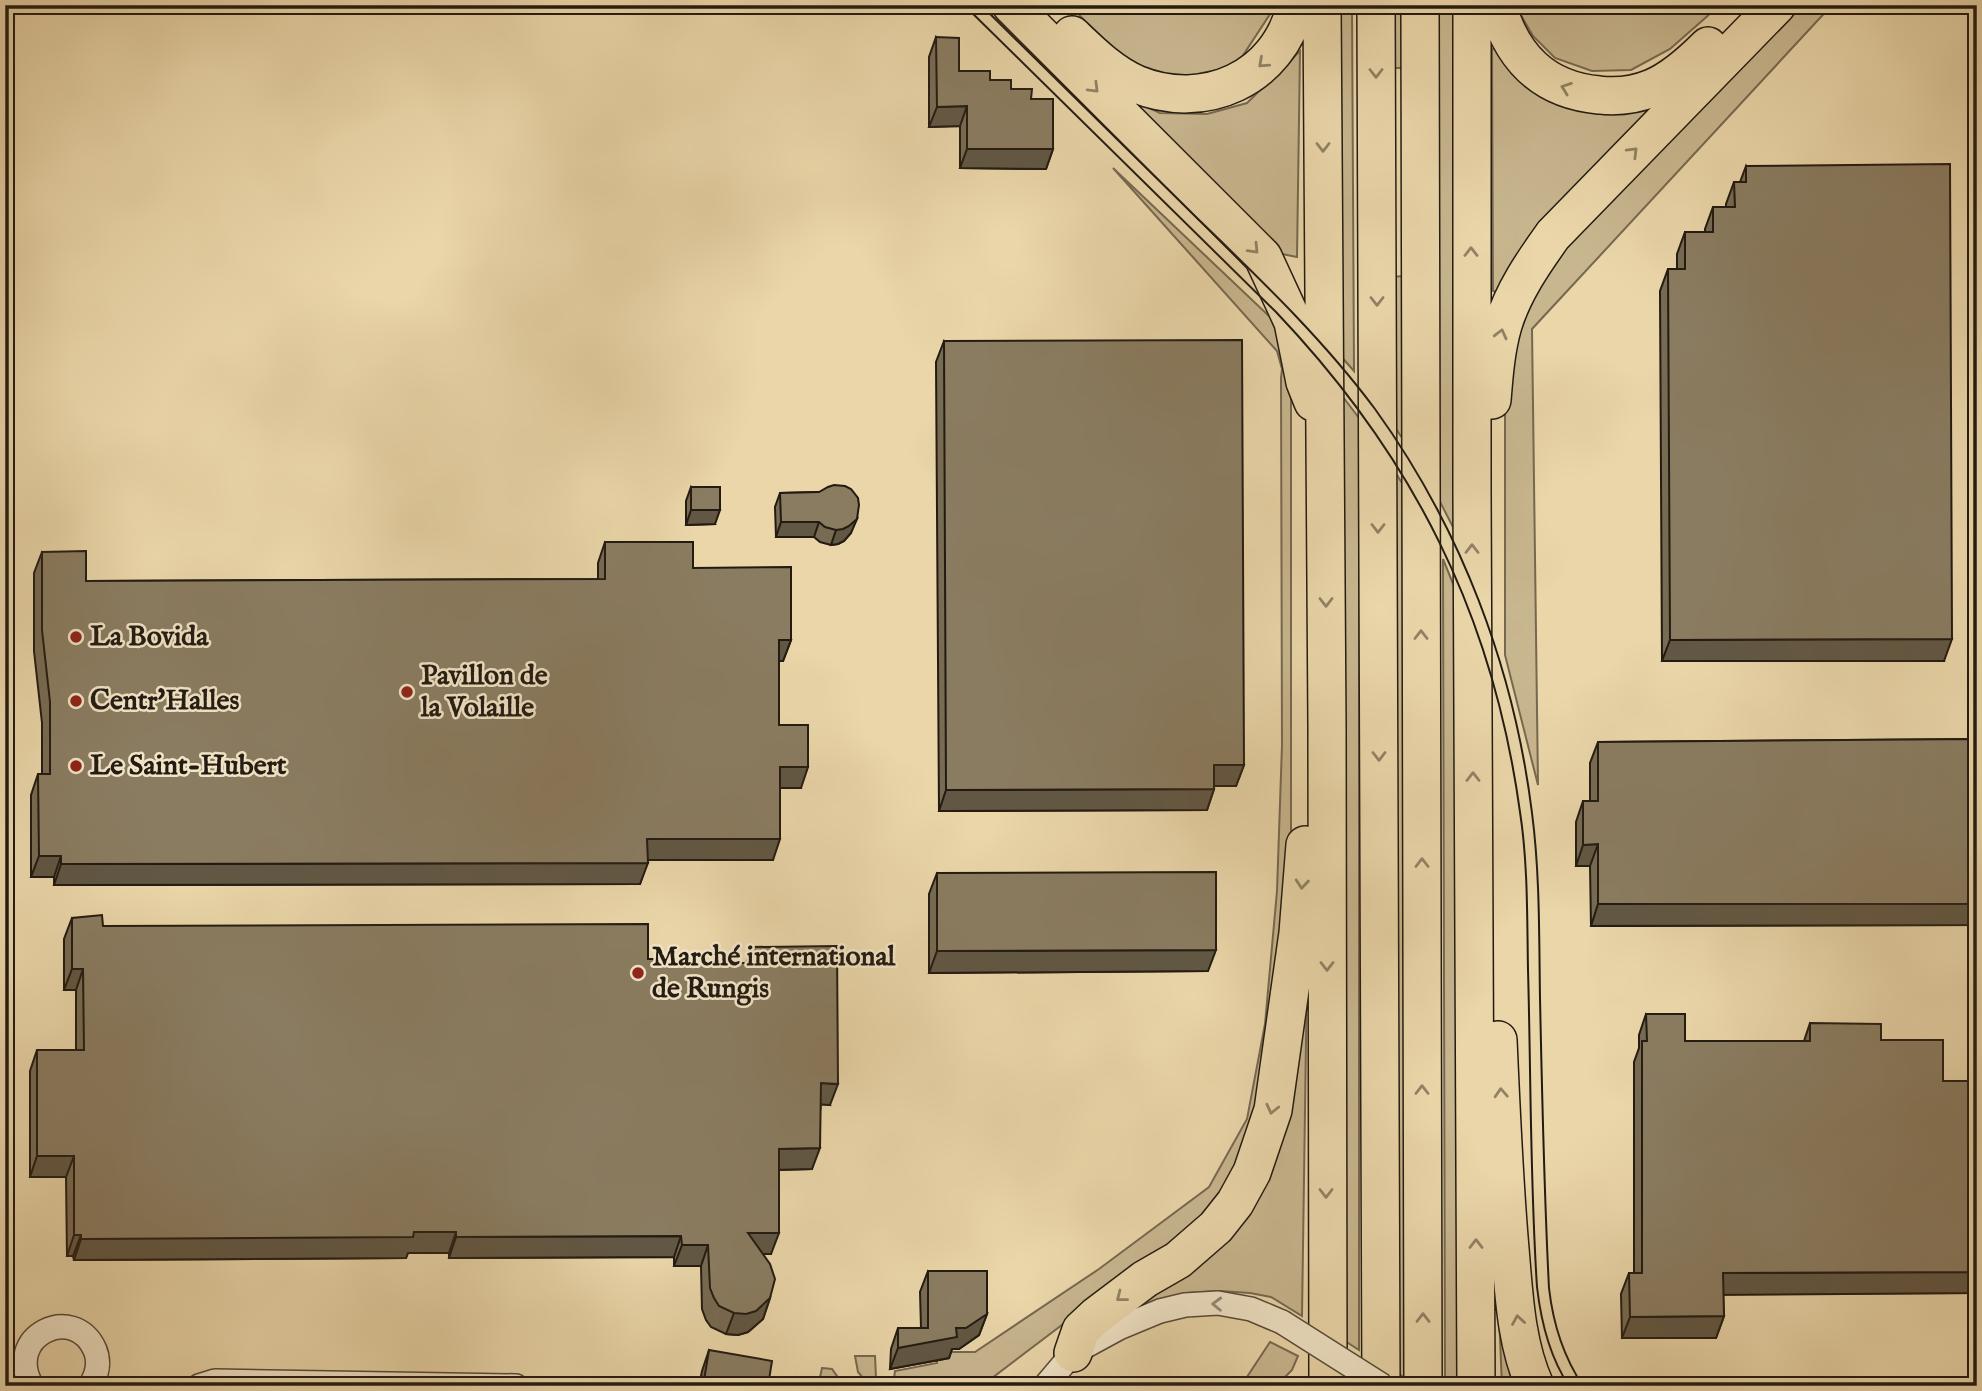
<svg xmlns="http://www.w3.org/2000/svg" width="1982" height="1391" viewBox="0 0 1982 1391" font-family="'IM FELL English',serif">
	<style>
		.green { fill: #c8b68f; stroke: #766850; stroke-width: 2 }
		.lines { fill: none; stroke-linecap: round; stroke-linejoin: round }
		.minor-casing { stroke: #554a38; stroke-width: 26 }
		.trunk-casing { stroke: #231b12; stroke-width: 40 }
		.minor { stroke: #f1e4c7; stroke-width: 23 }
		.trunk { stroke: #ead6a9; stroke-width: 37 }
		.tram { stroke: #231b12; stroke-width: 2 }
		.minor-bridge-casing { stroke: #554a38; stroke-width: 26; stroke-linecap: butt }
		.minor-bridge { stroke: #f1e4c7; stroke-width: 23 }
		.wall { fill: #776b53; stroke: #231b12; stroke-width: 2 }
		.shaded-wall { fill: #615744; stroke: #231b12; stroke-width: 2 }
		.building { fill: #8a7c61; stroke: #231b12; stroke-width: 2 }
		.oneway { stroke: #908265 }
		.oneway2 { stroke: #948a76 }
		.poi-dot { fill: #8f2418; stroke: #f1e4c7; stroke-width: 2.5 }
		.labels { text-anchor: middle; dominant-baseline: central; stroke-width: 5; stroke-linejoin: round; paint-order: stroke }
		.poi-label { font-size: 28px; font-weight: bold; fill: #231b12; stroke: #f1e4c7; text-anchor: start }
	</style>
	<rect width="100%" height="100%" fill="#ead6a9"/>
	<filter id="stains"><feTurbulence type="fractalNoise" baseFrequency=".00286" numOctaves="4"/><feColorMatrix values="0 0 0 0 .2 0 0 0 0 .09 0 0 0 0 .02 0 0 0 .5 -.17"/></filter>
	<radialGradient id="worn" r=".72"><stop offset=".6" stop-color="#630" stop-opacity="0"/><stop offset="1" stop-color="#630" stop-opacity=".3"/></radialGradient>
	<path class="green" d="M1069,5H1276L1236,66L1178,78L1126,61Z
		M1336,5H1352L1354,371L1338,353Z
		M1389,5H1404V68H1390Z
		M1438,5H1456V533L1436,494Z
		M1515,5H1720L1670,49L1631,70L1592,71L1555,58L1533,36Z
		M1798,5H1832L1532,329L1538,785L1505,655V372L1518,323L1553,262Z
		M1492,49H1499L1507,62L1673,90L1503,294L1493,291Z
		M1300,51L1297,257L1267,251L1111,91L1160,113L1207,114L1247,103Z
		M1113,168L1291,337V870L1255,1124L1233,1175L1198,1219L1157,1253L992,1378L971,1386H886L863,1378L858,1372L855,1356H875L876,1378H894L895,1371L937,1363V1352H975L1099,1269L1209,1187L1247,1119L1265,1024L1277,891L1282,745L1281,378L1282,369L1277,351Z
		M1404,276V441L1391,421L1390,277Z
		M1343,397L1359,418V1350L1345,1341Z
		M1389,462L1405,488L1410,1382L1394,1370Z
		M1443,559L1458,596L1461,1386H1445Z
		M1307,973L1302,1316L1271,1297L1250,1293L1220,1291L1185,1293L1132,1314L1128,1308L1240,1213Z
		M1496,1242L1523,1386H1502Z
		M1270,1342L1298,1356L1292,1370L1276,1386H1241Z
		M822,1368L832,1369L844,1386H795L797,1377L819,1382Z"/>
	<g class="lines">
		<defs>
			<path id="minor" d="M32,1386C3,1336 74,1302 95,1350C100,1362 97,1375 90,1386
				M199,1386L215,1381L516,1386
				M1045,1386L1073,1353L1119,1328L1160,1311L1185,1305L1218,1303L1251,1309L1282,1322"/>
			<path id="trunk" d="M1011,5L1263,257L1293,322L1305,382L1313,402
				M1322,5L1327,726L1328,1386
				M1376,5L1381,1386
				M1420,5L1423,1386
				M1472,5V492L1476,1386
				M1497,5C1512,57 1543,90 1599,95C1616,97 1635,95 1652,88C1672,80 1692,62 1708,46
				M1072,35C1091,53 1111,73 1136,84C1204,112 1279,79 1296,5
				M1492,400C1494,375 1496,349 1503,325C1513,292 1533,263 1553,235L1777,5
				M1498,1040C1501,1110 1504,1180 1510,1249C1514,1295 1516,1344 1535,1386
				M1073,1353L1081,1330L1096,1316L1145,1279L1178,1260L1216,1227L1235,1203L1252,1172L1273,1110L1298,933L1305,845"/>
		</defs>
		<use href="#minor" class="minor-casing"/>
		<use href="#trunk" class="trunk-casing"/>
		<use href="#minor" class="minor"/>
		<use href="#trunk" class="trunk"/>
		<path class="tram" d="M964,5L1276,312C1413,456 1493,615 1520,812C1528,864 1527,917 1528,970C1531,1076 1530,1182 1537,1287C1541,1322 1549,1356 1569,1386
			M981,5C1053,76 1126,148 1198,219C1260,279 1323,339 1375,409C1461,528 1514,668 1532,813C1540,874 1539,937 1540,998C1542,1095 1544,1192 1549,1288C1553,1324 1563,1356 1583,1386"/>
		<defs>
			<path id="minor-bridge" d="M1282,1322L1383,1386"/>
		</defs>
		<use href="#minor-bridge" class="minor-bridge-casing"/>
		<use href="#minor-bridge" class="minor-bridge"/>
	</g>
	<path class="wall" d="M936,37L959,71L990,80L1031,99L1053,149L1046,169L960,168V126L929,127V57Z
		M1746,166L1944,661H1662L1660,291L1668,269H1677V254L1685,232H1705V229L1713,207H1726V204L1734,182H1740Z
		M944,341L1244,765L1236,786H1214V789L1207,810L939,811L936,362Z
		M691,487L715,524L686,525V501Z
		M819,492L851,533L844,541L838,544L831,545L820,542L814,537H776L775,507L780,493Z
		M605,542L693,568L791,640L783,661H779V725L801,788H780L773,860H648L640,884L54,885V877H31V795L38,774H42V723L34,651V573L42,552L86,581L598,579V563Z
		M1977,739V925L1591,926L1590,866H1576V822L1583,801H1590V763L1598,742Z
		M937,873L1208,971L929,973V894Z
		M72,918L103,926L648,959L665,963H746L752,947L830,1105L821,1104L812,1169L779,1170L771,1254H763L770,1298L763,1319L748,1332L738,1335L726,1334L711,1327L706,1320L702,1309L701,1266H674V1257L449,1258V1253H408L406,1258L74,1260L73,1256H67L66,1177H30V1071L37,1050H76V990H64V939Z
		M1646,1014L1685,1041H1804L1810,1023L1881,1040L1943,1081L1977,1293L1723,1294L1724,1316L1716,1338H1622L1621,1294L1629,1273H1634V1062L1639,1048V1035Z
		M928,1271L987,1314L979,1335L959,1349H952L949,1358L890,1369L891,1349L898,1328H921L920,1292Z
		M709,1350L768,1386H699L702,1371Z"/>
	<path class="shaded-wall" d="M967,106L960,126L929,127L937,107Z
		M967,149H1053L1046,169L960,168Z
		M691,510H720L715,524L686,525Z
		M857,519L851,533L844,541L838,544L831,545L836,530Z
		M781,522H819L814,537H776Z
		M1952,639L1944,661H1662L1670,640Z
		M779,640H791L783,661H772Z
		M1214,765H1244L1236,786H1206Z
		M780,767H808L801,788H773Z
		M1214,789L1207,810L939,811L946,790Z
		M647,839H780L773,860H640Z
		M1598,844L1590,866H1576L1583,845Z
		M39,856H61L54,877H31Z
		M648,863L640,884L54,885L61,864Z
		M1598,904H1977V925L1591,926Z
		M1216,950L1208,971L929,973L937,951Z
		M72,969H83L76,990H64Z
		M821,1083L838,1084L830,1105L813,1104Z
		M820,1148L812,1169L771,1170L779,1149Z
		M37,1156H74L66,1177H30Z
		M414,1232H456L449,1253H408L406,1258L74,1260L81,1239Z
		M748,1233H779L771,1254H740Z
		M74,1235H81L73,1256H67Z
		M681,1236L674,1257L449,1258L456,1237Z
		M682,1245H708L701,1266H674Z
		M1977,1272V1293L1715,1295L1723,1273Z
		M770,1298L763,1319L748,1332L738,1335L726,1334L734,1313Z
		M987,1314L979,1335L959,1349H952L949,1358L890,1369L898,1348L956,1328Z
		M1724,1316L1716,1338H1622L1630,1317Z"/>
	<path class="building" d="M936,37L959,38V71H990V80H1011V89H1032L1031,99H1053V149H967V106L937,107Z
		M1950,164L1952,639L1670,640L1668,269H1685V232H1713V207H1735L1734,182H1746V166Z
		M1242,340L1244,765H1214V789L946,790L944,341Z
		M834,485L845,486L851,489L858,498L859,505L857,519L849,526L843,529L836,530L825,527L819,522H781L780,493L819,492L828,487Z
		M691,487H720V510H691Z
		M605,542H693V568L791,567V640H779V725H808V767H780V839H647L648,863L61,864V856H39L38,774H50V702L42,630V552L86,551V581L605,579Z
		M1977,739V904H1598V844L1583,845V801H1598V742Z
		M1216,872V950L937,951V873Z
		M102,915L103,926L648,924V959H664L665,963H752V947L837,946L838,1084L821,1083L820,1148L779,1149V1233H748L770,1264L775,1279L770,1298L756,1311L746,1314L734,1313L719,1306L714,1298L710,1288L708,1245H682L681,1236L456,1237V1232H414L413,1237L81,1239V1235H74V1156H37V1050H84L83,969H72V918Z
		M1646,1014H1685V1041H1810V1023L1881,1024V1040H1943V1081H1977V1272L1723,1273L1724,1316L1630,1317L1629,1273H1642V1041H1647Z
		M928,1271H987V1314L966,1328H956L957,1337L898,1348V1328H928Z
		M709,1350L772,1361L768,1386H703Z"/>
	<defs><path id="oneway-chevron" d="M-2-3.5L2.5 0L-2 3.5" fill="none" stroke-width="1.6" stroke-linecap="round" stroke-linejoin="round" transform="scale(1.75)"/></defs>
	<g class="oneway">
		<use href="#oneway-chevron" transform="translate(1263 63) rotate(138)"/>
		<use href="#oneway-chevron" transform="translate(1376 73) rotate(90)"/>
		<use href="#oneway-chevron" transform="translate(1094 88) rotate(45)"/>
		<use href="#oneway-chevron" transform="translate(1566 88) rotate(-160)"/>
		<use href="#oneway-chevron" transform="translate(1323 147) rotate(90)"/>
		<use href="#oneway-chevron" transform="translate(1633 152) rotate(-45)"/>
		<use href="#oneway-chevron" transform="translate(1254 249) rotate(46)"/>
		<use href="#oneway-chevron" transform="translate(1471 252) rotate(-90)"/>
		<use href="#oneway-chevron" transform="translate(1377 301) rotate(90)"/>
		<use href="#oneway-chevron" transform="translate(1501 334) rotate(-76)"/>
		<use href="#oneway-chevron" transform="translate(1378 528) rotate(90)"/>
		<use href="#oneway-chevron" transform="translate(1472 549) rotate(-90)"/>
		<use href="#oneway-chevron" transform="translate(1326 602) rotate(90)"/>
		<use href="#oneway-chevron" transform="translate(1421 635) rotate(-90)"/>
		<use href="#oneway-chevron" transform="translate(1379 756) rotate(90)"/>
		<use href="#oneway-chevron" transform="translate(1473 777) rotate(-90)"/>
		<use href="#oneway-chevron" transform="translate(1422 863) rotate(-90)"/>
		<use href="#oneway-chevron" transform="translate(1302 884) rotate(95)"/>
		<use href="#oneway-chevron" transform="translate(1327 966) rotate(90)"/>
		<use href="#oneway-chevron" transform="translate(1422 1090) rotate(-90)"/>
		<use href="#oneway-chevron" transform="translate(1501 1093) rotate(-93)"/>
		<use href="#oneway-chevron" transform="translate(1272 1109) rotate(103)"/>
		<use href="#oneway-chevron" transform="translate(1326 1193) rotate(90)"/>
		<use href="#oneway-chevron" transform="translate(1476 1244) rotate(-90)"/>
		<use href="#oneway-chevron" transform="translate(1121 1297) rotate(142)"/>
		<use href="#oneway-chevron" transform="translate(1423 1318) rotate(-90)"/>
		<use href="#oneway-chevron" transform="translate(1518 1320) rotate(-99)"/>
	</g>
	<use class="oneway2" href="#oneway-chevron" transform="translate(1217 1304) rotate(-178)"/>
	<g class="poi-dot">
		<circle cx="76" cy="637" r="7"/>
		<circle cx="407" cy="692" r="7"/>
		<circle cx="76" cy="701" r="7"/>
		<circle cx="76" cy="766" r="7"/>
		<circle cx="638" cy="973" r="7"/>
	</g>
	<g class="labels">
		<g class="poi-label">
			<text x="90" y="637">La Bovida</text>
			<text x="421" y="676">Pavillon de<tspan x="421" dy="32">la Volaille</tspan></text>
			<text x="90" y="701">Centr'Halles</text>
			<text x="90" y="766">Le Saint-Hubert</text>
			<text x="652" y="957">Marché international<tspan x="652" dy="32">de Rungis</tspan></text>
		</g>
	</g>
	<rect width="1982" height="1391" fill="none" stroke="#ead6a9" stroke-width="28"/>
	<rect x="7" y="7" width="1968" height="1377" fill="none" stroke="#231b12" stroke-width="3.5"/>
	<rect x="14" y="14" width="1954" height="1363" fill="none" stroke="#231b12" stroke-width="2"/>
	<rect width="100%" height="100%" filter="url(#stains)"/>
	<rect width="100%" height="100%" fill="url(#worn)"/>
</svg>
